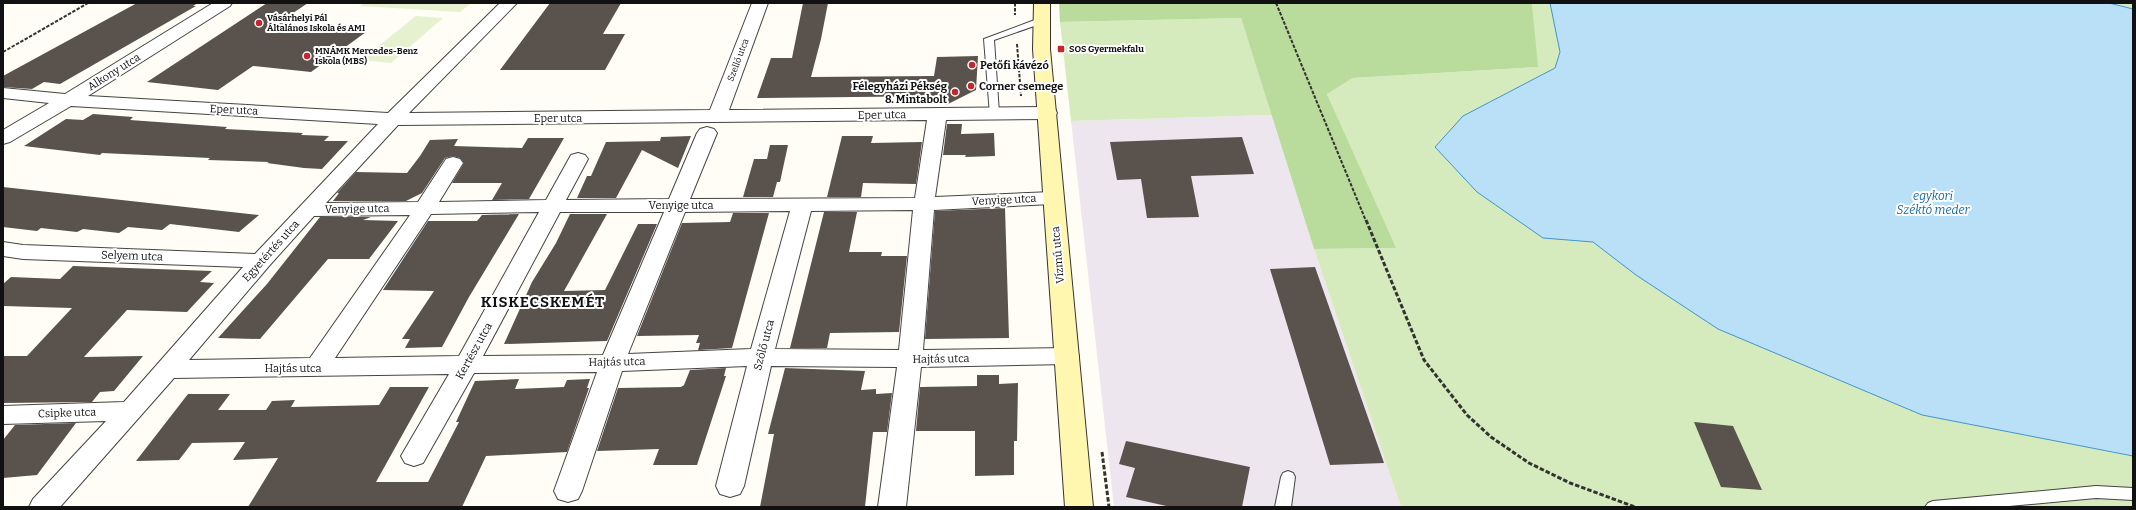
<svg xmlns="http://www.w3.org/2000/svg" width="2136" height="510" viewBox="0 0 2136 510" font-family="Bitter,serif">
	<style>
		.industrial { fill: #eee6ef }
		.green { fill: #d5ebbd }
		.forest { fill: #b9dc9c }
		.pitch { fill: #e6f2cf }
		.water { fill: #b9e0f7; stroke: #3f96cf }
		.building { fill: #5a524d }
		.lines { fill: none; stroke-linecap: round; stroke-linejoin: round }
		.lane-casing { stroke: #444; stroke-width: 2 }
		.street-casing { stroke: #444; stroke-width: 2 }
		.secondary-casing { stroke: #333; stroke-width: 2 }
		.path-far1 { stroke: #333; stroke-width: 2; stroke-dasharray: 3.5 1.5; stroke-linecap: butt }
		.path { stroke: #333; stroke-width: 3; stroke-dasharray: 4.5 2; stroke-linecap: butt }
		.lane { fill: #fff; fill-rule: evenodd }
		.street { fill: #fff; fill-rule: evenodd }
		.secondary { fill: #fff6b0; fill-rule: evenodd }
		.poi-dot { fill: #c4262e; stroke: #fff; stroke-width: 1.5 }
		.labels { text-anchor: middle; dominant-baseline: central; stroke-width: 4; stroke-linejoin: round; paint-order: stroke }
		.far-poi-label { font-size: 9px; font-weight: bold; fill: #111; stroke: #fff; text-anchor: start }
		.far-street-label { font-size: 9px; fill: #111; stroke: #fff }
		.poi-label { font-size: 11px; font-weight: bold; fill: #111; stroke: #fff; text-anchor: start }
		.street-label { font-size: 11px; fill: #111; stroke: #fff }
		.water-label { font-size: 12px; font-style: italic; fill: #1768a6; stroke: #fff }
		.district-label { font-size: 15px; font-weight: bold; letter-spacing: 1px; fill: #111; stroke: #fff }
	</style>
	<rect width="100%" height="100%" fill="#fffdf5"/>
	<path class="industrial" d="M1273,115L1314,249L1401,507H1114L1071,121Z"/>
	<path class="green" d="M1532,3H2133V507H1401L1314,249L1395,248L1327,94L1353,78L1537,67Z
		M1241,18L1273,115L1071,121L1060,22Z"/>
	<path class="forest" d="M1059,3H1532L1538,67L1353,78L1327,94L1396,248L1314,249L1241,18L1060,22Z"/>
	<path class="pitch" d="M364,3H471L460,12L360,6Z
		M416,16L443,18L391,63L361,60Z"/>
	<path class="water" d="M1550,3H2109L2133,9V456L1922,415L1718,329L1636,275L1593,242L1543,238L1477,192L1435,147L1463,116L1555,68L1560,52Z"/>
	<path class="building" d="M137,3H198L193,6H196L60,84L44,82L32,89L3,87V76Z
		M267,3H308L278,23L366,32L311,72L253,66L218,90L147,82Z
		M550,3H621L603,34H625L605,70H500Z
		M803,3H828L821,39L811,77L934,76L937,57L978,56L976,90L946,105L948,96L757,98L771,58H792Z
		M93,114L133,117L130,120L227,127L225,129L303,133L301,135L329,136L324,141H348L322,169L304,168L267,163L269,162L208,160L210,158L102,153L100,155L24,146L66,119L83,120Z
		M947,124H962L961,134L994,133L995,156L965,157L966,155H943Z
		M691,136L678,168L642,150L616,198H577L587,176H591L606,142L660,141L661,137Z
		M842,136H873L871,143L922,142L916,184L863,183L861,197H827Z
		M1242,137L1254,174L1191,176L1199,217L1147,218L1141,179L1117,180L1110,142Z
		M528,138H564L529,199L492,200L502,183H452L464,163L460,158L453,156L445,158L422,193L406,201H333L339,193H337L356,172L407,173L420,156L430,140L458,139L454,146L522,148Z
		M770,145H788L780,182H777L773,197H743L754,159H767Z
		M3,187L259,215L239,232L170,224L162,230L128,227L119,233L83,229L77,232L41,228L37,231L3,227Z
		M1005,208L1009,338L925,339L935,211Z
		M824,212H857L849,252H882L881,256H907L899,332L830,333L827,348H790Z
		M733,213H769L732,348L698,350L700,343H696L699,335L637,336L682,223L730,222Z
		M519,214L469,297L442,347L405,348L410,339H402L434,291L383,290L428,221H477L482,215Z
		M570,214H607L564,291L605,290L638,224H657L607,341L504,344L532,282L556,243Z
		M320,217H371L363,220L398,221L369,259H328L260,339L218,338L267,284Z
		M73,266L212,271L200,282L214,283L187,312L127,310L84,357L143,356L114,391L100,392L92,402L3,403V356H27L72,308L3,306V284L11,277L60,279Z
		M1315,267L1384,463L1330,465L1270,269Z
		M726,368L724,376H726L697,465H653L659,449L597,451L618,388L681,387L684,385L690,370Z
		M785,368L865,371L861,390L876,389V394L892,393L887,432H873L865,507H760L774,434H768Z
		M977,375H999V384L1018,383L1017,441H1014V475L975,476V431H916L920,387L977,386Z
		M519,379L515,389L564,387L567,380L590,379L587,388H589L567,452L486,456L462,507H248L278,458L233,460L245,442L192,443L179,460L136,461L188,394H230L218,410H266L272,401L295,400L291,407L379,405L390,387H429L376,482H428L459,422H456L475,381Z
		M1694,422L1733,426L1762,490L1721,487Z
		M76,423L37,475L3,478V440L15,425Z
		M1126,441L1250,467L1242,507H1171L1126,497L1135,468L1119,464Z"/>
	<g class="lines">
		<defs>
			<path id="lane" d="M1040,18L1045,21L1043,23L994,40L999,113L994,116L990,115L984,39Z
				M1288,471L1293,473L1295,477L1291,507H1275L1281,477L1283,473Z
				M2096,486L2133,488V500L2096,498L1998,507H1925L1928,503L1933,501Z"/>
			<path id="street" d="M213,3H232L230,6L88,96L388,113L500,3H517L409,113L710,110L752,3H768L729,110L1048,107L1055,109L1057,113L1055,117L1048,119L946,120L935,197L1052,192L1059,194L1062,198L1059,202L1052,204L934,210L923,350L1067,348L1076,350L1079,356L1076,362L1067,364L921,367L906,507H878L897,367L771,366L744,486L740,494L730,497L720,494L716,486L747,366L622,371L582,491L578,499L568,502L558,499L554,491L597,372L474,373L423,463L414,466L405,463L401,456L449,374L174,378L60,507H29L33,499L106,421L3,424V406L124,402L243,267L23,259L3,256V242L23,245L255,254L378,124L71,106L10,142L3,144V130L49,103L3,98V88L65,94ZM927,120L915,198L690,199L717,133L714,129L707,127L700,129L697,133L669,199L566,200L588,159L585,155L578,153L571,155L546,200L439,202L463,163L460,159L453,157L446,159L418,202L326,203L398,125ZM913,210L899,350L775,349L811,211ZM790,211L751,349L628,354L685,212ZM539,212L459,356L335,358L431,214ZM560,212H664L603,355L483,356ZM410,215L310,358L189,360L269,266L314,216Z"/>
			<path id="secondary" d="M1034,3H1050V49L1093,507H1065L1033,49Z"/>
		</defs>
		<use href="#lane" class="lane-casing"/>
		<use href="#street" class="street-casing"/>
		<use href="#secondary" class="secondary-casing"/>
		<path class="path-far1" d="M1015,3V15
			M1276,3L1366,221
			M1017,44L1021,96
			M3,52L88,3"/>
		<path class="path" d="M1366,220L1424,360L1467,415L1491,437L1529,463L1570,483L1635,507
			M1102,452L1109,507"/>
		<use href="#lane" class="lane"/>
		<use href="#street" class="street"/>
		<use href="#secondary" class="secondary"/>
	</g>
	<g class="poi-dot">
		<circle cx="259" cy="23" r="4"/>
		<rect x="1057" y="45" width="8" height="8" rx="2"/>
		<circle cx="307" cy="56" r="4"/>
		<circle cx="972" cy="65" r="4"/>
		<circle cx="971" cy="86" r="4"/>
		<circle cx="955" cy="92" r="4"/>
	</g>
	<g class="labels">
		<g class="far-poi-label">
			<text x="267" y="18">Vásárhelyi Pál<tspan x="267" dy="10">Általános Iskola és AMI</tspan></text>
			<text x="1069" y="49">SOS Gyermekfalu</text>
			<text x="315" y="51">MNÁMK Mercedes-Benz<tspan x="315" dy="10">Iskola (MBS)</tspan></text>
		</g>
		<g class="far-street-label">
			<text transform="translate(738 60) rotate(-69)">Szellő utca</text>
		</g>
		<g class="poi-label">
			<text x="980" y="65">Petőfi kávézó</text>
			<text x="947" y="86" text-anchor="end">Félegyházi Pékség<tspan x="947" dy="13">8. Mintabolt</tspan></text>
			<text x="979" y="86">Corner csemege</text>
		</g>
		<g class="street-label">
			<text transform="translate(114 72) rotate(-32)">Alkony utca</text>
			<text transform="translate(234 110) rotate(3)">Eper utca</text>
			<text transform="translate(882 115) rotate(-1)">Eper utca</text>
			<text x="558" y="118">Eper utca</text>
			<text transform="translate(1004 200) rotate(-3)">Venyige utca</text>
			<text x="681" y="205">Venyige utca</text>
			<text transform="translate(357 209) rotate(-1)">Venyige utca</text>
			<text transform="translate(271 251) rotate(-48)">Egyetértés utca</text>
			<text transform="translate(1058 255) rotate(-95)">Vízmű utca</text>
			<text transform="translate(132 256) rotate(2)">Selyem utca</text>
			<text transform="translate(764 345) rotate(-75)">Szőlő utca</text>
			<text transform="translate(474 351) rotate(-61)">Kertész utca</text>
			<text transform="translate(941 359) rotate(-1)">Hajtás utca</text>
			<text transform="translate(617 362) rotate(-1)">Hajtás utca</text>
			<text x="293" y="368">Hajtás utca</text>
			<text transform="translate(67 413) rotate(-2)">Csipke utca</text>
		</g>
		<g class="water-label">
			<text x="1933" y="196">egykori<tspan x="1933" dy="14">Széktó meder</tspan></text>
		</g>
		<g class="district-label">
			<text x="543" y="302">KISKECSKEMÉT</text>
		</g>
	</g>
	<rect width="2136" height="510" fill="none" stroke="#111111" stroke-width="8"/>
</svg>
